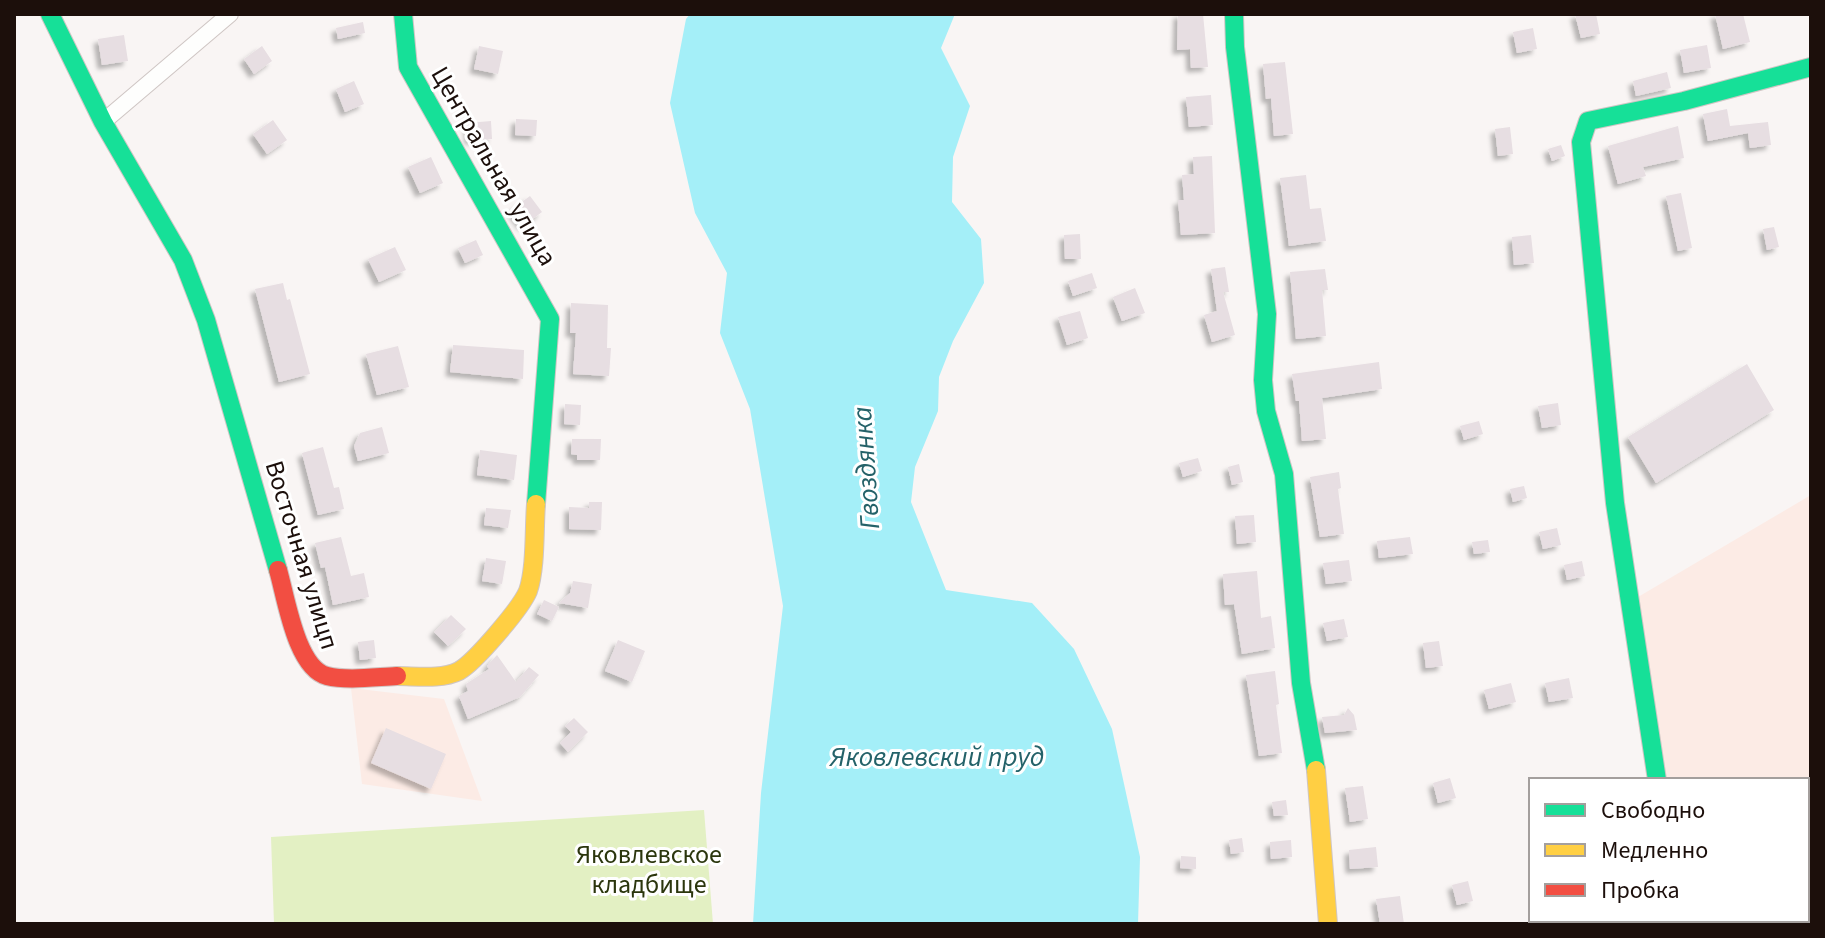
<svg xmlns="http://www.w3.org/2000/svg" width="1825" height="938" viewBox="0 0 1825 938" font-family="'Source Sans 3',sans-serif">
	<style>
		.built { fill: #fcebe5 }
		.green { fill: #e3f0c3 }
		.water { fill: #a4eff8 }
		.building { fill: #e7dee2; filter: url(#shadow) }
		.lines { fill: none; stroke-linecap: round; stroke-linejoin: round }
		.street-casing { stroke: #cfc6c4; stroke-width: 18 }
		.fast-casing { stroke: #cfc6c4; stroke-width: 20 }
		.slow-casing { stroke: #cfc6c4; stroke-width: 20 }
		.jam-casing { stroke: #cfc6c4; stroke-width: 20 }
		.street { stroke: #fefefd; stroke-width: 16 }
		.fast { stroke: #16e098; stroke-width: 18 }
		.slow { stroke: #ffcf43; stroke-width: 18 }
		.jam { stroke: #f24e42; stroke-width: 18 }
		.labels { text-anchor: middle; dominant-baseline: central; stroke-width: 6; stroke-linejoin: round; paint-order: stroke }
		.street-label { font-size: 26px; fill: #1c0f0b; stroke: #fff }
		.park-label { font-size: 26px; fill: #2b360d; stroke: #fff }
		.water-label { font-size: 28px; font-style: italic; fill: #246269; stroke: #fff }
	</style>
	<defs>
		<filter id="shadow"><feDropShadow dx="-4.5" dy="4.5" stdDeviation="2" flood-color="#0004"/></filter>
	</defs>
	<rect width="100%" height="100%" fill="#f9f5f4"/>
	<path class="built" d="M1811,495V924H1757L1755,920H1807V780H1664L1638,597Z
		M351,688L444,699L482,801L362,784Z"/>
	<path class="green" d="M704,810L713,924H274L271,837Z"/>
	<path class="water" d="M690,14H955L941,48L970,106L953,157L952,202L981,239L984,283L953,341L939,377L938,411L915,467L911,502L946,590L1032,603L1074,649L1112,729L1140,857L1138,924H753L761,793L783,606L750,409L720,333L727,273L695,213L670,103L686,19Z"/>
	<path class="building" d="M1178,14H1203L1208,67L1191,68L1190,49L1177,50Z
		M1575,14H1596L1600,34L1581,38Z
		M1715,14H1743L1750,42L1723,49Z
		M363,22L365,33L338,39L336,28Z
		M1533,28L1537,49L1517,53L1513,32Z
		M124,35L128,61L102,65L98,39Z
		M1707,45L1711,68L1684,73L1680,50Z
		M262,46L272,61L254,74L244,59Z
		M479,46L503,51L498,74L474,69Z
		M1285,62L1293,134L1274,136L1271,98L1266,99L1263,64Z
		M1667,72L1671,88L1636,96L1633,81Z
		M354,81L364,104L345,112L336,89Z
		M1211,95L1213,125L1189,127L1186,97Z
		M1727,109L1730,126L1768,122L1771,145L1750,148L1748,133L1708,141L1703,114Z
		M516,119L537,120L536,136L515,135Z
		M273,120L287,140L267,154L253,134Z
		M491,121L492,139L469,140L468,123Z
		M1678,126L1684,158L1643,167L1646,176L1618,184L1608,146Z
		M1510,127L1513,154L1498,156L1495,129Z
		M1561,145L1565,156L1552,161L1548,149Z
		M1212,156L1215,233L1181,235L1178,200H1184L1182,175L1194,174L1193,157Z
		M431,157L443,183L420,193L408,167Z
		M1306,175L1310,209L1321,208L1326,241L1289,246L1280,178Z
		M1681,193L1692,248L1678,251L1666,196Z
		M530,196L542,212L523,226L511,210Z
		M1774,227L1779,247L1767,250L1763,229Z
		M1080,234L1081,259H1065L1064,235Z
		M1531,235L1534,263L1514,265L1512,237Z
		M476,240L483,255L465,263L458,248Z
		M395,247L406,270L379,282L368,259Z
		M1225,267L1229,292H1223L1235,335L1212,342L1204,315L1217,311L1211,269Z
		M1325,269L1328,290H1322L1326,336L1296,339L1290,272Z
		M1092,273L1097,288L1073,296L1068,281Z
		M283,283L287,300L290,299L310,374L279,382L255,289Z
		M1135,288L1145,313L1122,321L1113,297Z
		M571,303L608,305L607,348H611L609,376L573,374L576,333H570Z
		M1080,311L1088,338L1067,345L1058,317Z
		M453,345L524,350L523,379L450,372Z
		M398,346L409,387L377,395L366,354Z
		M1379,362L1382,389L1322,398L1326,439L1302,441L1299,401H1296L1292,374Z
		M1747,364L1774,410L1656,483L1628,437Z
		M1558,403L1561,425L1542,428L1538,406Z
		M565,404L581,405L580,425L564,424Z
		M1479,421L1483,434L1464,440L1460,426Z
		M382,427L389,453L358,461L354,446L360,433Z
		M572,439H601L600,460H577V455L571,454Z
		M323,447L334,488L339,487L344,509L318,515L302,453Z
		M480,450L517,455L514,480L477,475Z
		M1198,458L1202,471L1183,477L1179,463Z
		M1239,464L1243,482L1232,485L1228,467Z
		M1339,472L1341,488L1338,489L1344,534L1320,537L1310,477Z
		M1524,486L1527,498L1513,502L1510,489Z
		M589,502H602L601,530L569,529V507L589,508Z
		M486,508L511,510L508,528L484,525Z
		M1254,515L1256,542L1237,544L1235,516Z
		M1557,528L1561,545L1543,549L1539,532Z
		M341,537L351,576L364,573L369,597L333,605L325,567L321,568L315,543Z
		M1410,537L1413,554L1379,558L1377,541Z
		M1488,540L1490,552L1474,554L1472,542Z
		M486,558L506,561L502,584L482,581Z
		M1349,560L1352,581L1326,584L1323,563Z
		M1582,561L1585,576L1567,580L1564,565Z
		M1257,571L1261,618L1271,616L1275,648L1242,654L1234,604L1225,605L1223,574Z
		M573,581L592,584L588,608L559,603L570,593Z
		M544,600L559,607L552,621L537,614Z
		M451,615L466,629L448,646L434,632Z
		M1344,619L1348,637L1327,641L1323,623Z
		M374,640L376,658L360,660L358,642Z
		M618,640L645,651L632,682L605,671Z
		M1439,641L1443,666L1426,668L1423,643Z
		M497,655L516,682L529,667L539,675L520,697L468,719L459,696L468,691L466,684L489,669L487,666Z
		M1275,671L1279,704L1276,705L1282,753L1259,756L1246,675Z
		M1569,678L1573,698L1549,702L1545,683Z
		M1511,683L1516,702L1489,709L1484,690Z
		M1348,708L1354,715L1357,730L1325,733L1322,717L1344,715Z
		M574,718L588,732L568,752L560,743L571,732L565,726Z
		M386,728L446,754L431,789L371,763Z
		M1450,778L1456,798L1438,803L1433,783Z
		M1363,786L1368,819L1350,822L1345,788Z
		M1286,800L1288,815L1274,816L1272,802Z
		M1242,838L1244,852L1231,854L1229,840Z
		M1291,840L1292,857L1271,859L1270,842Z
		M1376,847L1378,867L1350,869L1349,850Z
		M1181,856L1196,857V869L1180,868Z
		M1468,881L1473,901L1457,905L1452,885Z
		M1400,896L1404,924H1380L1376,899Z"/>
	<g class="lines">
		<defs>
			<path id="street" d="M103,122L230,14"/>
			<path id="fast" d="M50,14L103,122L183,260L206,320L278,570
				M403,14L408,67L550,319L536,504
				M1234,14L1235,47L1267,314L1263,380L1266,411L1284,474L1301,683L1316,770
				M1657,780L1615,503L1581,142L1588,121L1684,101L1811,67"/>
			<path id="slow" d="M397,676C416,676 441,680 459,671C475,662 521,608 528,591C536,568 534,529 536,504
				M1316,770L1328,924"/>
			<path id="jam" d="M278,570C286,597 296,668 327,676C347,681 375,677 397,676"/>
		</defs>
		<use href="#street" class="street-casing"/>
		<use href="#fast" class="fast-casing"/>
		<use href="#slow" class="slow-casing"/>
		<use href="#jam" class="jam-casing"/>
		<use href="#street" class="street"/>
		<use href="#fast" class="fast"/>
		<use href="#slow" class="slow"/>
		<use href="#jam" class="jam"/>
	</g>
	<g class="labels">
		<g class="street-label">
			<text transform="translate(494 166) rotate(60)">Центральная улица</text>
			<text transform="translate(302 555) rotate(73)">Восточная улицп</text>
		</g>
		<g class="park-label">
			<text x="649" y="854">Яковлевское<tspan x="649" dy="30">кладбище</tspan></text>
		</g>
		<g class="water-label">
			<text transform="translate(866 468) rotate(-94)">Гвоздянка</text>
			<text x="937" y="757">Яковлевский пруд</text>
		</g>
	</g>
	<rect width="1825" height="938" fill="none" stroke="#1c0f0b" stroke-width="32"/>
	<rect x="1529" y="778" width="280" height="144" fill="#ffffff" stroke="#a49f9d" stroke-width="2"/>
	<rect x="1545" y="804" width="40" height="12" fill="#16e098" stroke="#a49f9d" stroke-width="2"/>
	<text x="1601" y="818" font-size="24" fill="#1c0f0b">Свободно</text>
	<rect x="1545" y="844" width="40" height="12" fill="#ffcf43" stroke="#a49f9d" stroke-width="2"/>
	<text x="1601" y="858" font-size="24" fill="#1c0f0b">Медленно</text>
	<rect x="1545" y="884" width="40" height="12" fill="#f24e42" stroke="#a49f9d" stroke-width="2"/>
	<text x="1601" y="898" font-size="24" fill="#1c0f0b">Пробка</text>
</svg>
